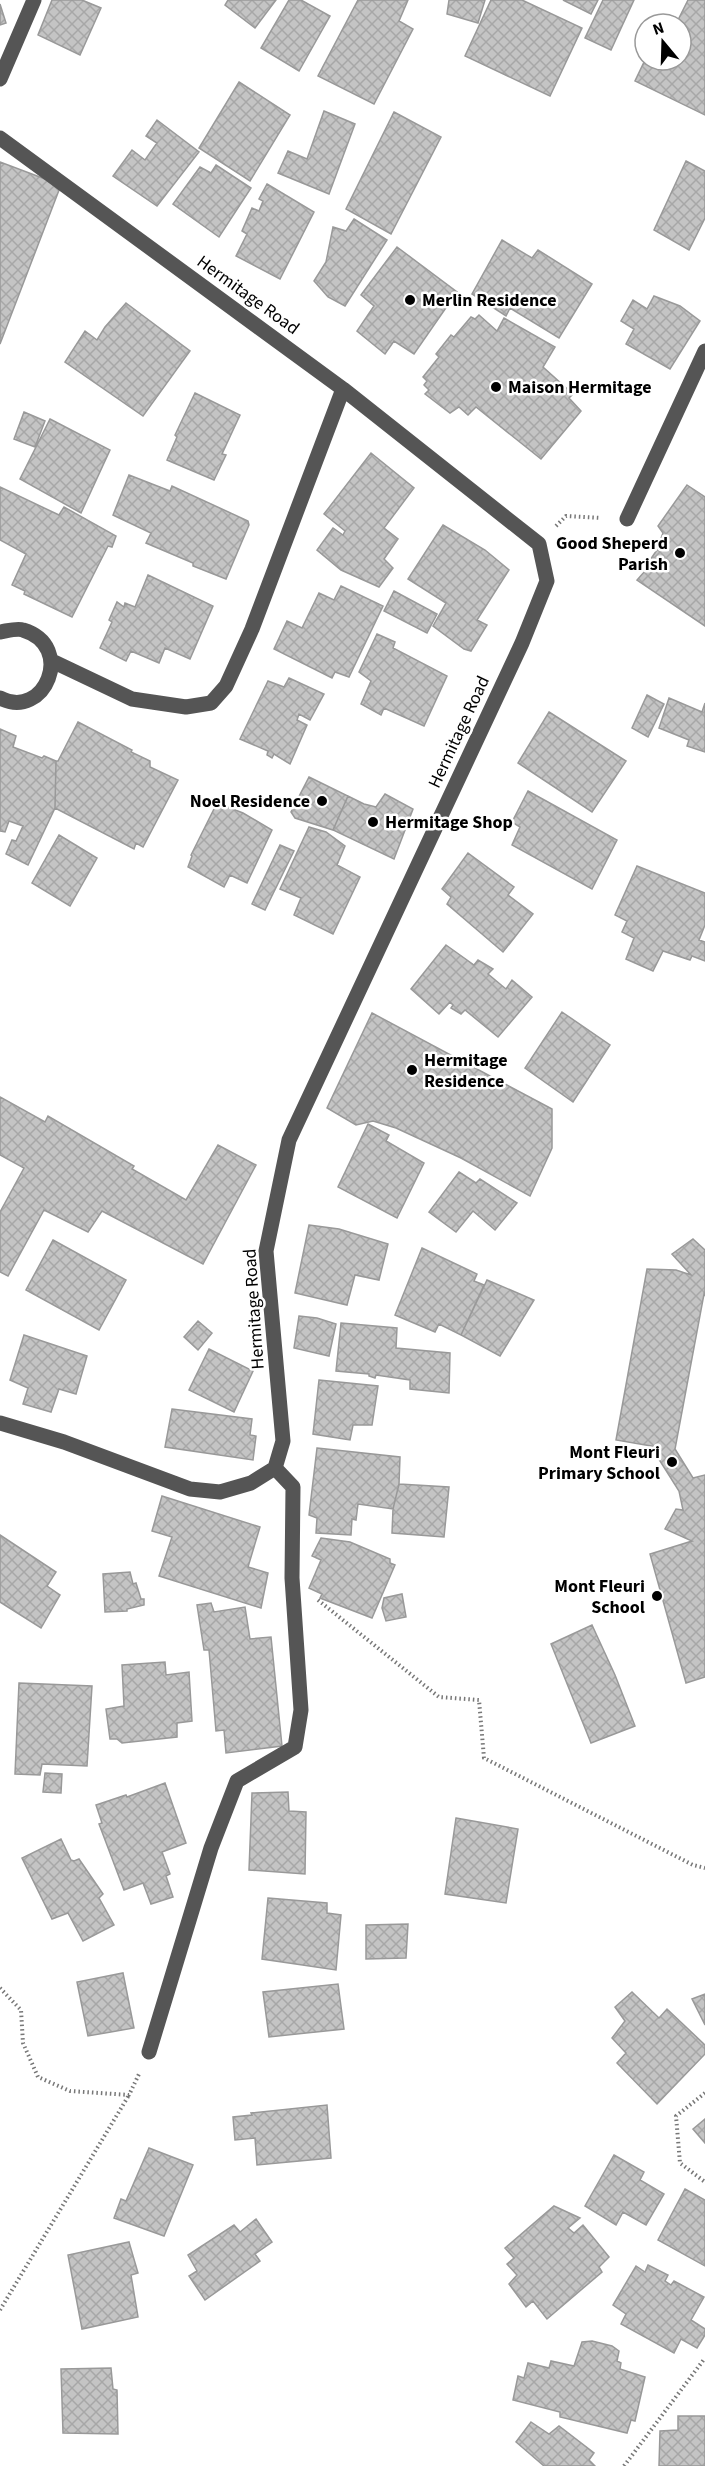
<svg xmlns="http://www.w3.org/2000/svg" width="705" height="2466" viewBox="0 0 705 2466" font-family="'Source Sans 3',sans-serif">
	<style>
		.building { fill: url(#building-cross-hatch); stroke: #999; stroke-width: 1.5 }
		.lines { fill: none; stroke-linecap: round; stroke-linejoin: round }
		.path { stroke: #777; stroke-width: 4; stroke-dasharray: 1.5 3; stroke-linecap: butt }
		.minor { stroke: #555; stroke-width: 15 }
		.poi-dot { fill: #000; stroke: #fff; stroke-width: 2 }
		.labels { text-anchor: middle; dominant-baseline: central; stroke-width: 5; stroke-linejoin: round; paint-order: stroke }
		.street-label { font-size: 18px; fill: #000; stroke: #fff }
		.poi-label { font-size: 18px; font-weight: bold; fill: #000; stroke: #fff; text-anchor: start }
	</style>
	<defs>
		<pattern id="building-cross-hatch" width="8" height="8" patternUnits="userSpaceOnUse" patternTransform="scale(1.5)"><rect width="8" height="8" fill="#c4c4c4"/><path d="M0 0l8 8M0 8l8-8" fill="none" stroke="#a7a7a7"/></pattern>
	</defs>
	<rect width="100%" height="100%" fill="#fff"/>
	<path class="building" d="M52,0H82L101,8L80,55L38,35Z
		M228,0H276L255,28L225,5Z
		M289,0H301L330,16L299,71L261,48Z
		M358,0H408L399,21L413,29L374,104L318,76Z
		M449,0H485L478,23L447,14Z
		M491,0H522L582,28L550,96L465,56Z
		M563,0H598L591,14Z
		M603,0H634L611,50L585,38Z
		M688,0H705V115L635,81L645,60H681V24H676Z
		M0,4L6,23L0,25Z
		M239,82L290,115L250,181L199,148Z
		M324,111L355,124L329,194L278,173L288,151L307,159Z
		M394,112L441,137L391,234L346,209Z
		M157,120L199,152L157,206L113,176L132,150L145,160L157,143L146,136Z
		M686,161L705,171V218L689,250L654,230Z
		M0,162L61,185L0,344Z
		M216,165L251,188L219,237L173,204L200,167L211,173Z
		M267,184L314,212L280,279L236,256L247,234L242,231L252,208L259,211L263,201L259,199Z
		M354,219L387,240L345,306L328,297L314,281L326,262L333,227L346,231Z
		M502,240L532,258L538,250L592,284L559,338L510,308L506,316L472,294Z
		M397,247L457,292L414,354L394,341L385,354L357,331L374,306L361,295Z
		M654,296L680,306L700,321L670,369L626,344L634,329L621,321L633,300L647,309Z
		M126,303L190,351L143,416L65,362L85,331L97,340L105,327Z
		M479,315L497,331L504,318L555,347L543,367L573,394L569,398L581,411L541,459L476,407L468,415L459,407L450,413L425,394L429,390L424,385L427,381L423,377L439,357L436,354L451,335L454,337L471,317L475,319Z
		M195,393L240,415L222,454L226,455L214,480L167,460L177,437L175,435Z
		M24,412L45,421L35,447L14,439Z
		M50,419L110,450L81,513L20,479Z
		M371,453L414,488L384,528L398,539L384,559L393,568L379,587L341,570L317,550L333,528L343,535L345,531L324,514Z
		M129,475L170,491L172,486L248,521L249,525L226,579L193,566V563L146,543L151,533L113,515Z
		M687,485L705,497V626L637,580L652,563L650,560L659,547L658,546L663,533L658,526Z
		M0,487L59,515L64,507L116,536L112,547L108,546L72,617L24,594L25,591L12,585L26,554L0,540Z
		M443,525L485,550L509,570L477,620L487,625L471,651L464,649L433,626L446,603L408,579Z
		M148,575L213,606L190,659L165,648L159,663L131,651L126,661L100,648L112,622L109,620L117,602L124,607L125,603L135,607Z
		M341,586L383,606L349,677L335,672L332,678L274,649L287,621L302,628L319,593L334,600Z
		M394,591L437,614L427,633L384,611Z
		M377,634L395,642L393,648L447,676L424,726L384,708L381,715L361,704L371,681L359,672Z
		M289,678L324,694L310,720L299,714L297,720L307,725L290,764L274,754L272,758L267,755L268,751L240,739L268,681L284,687Z
		M647,695L664,704L648,737L632,728Z
		M669,698L702,712L705,703V752L687,746L689,740L659,728Z
		M549,712L626,761L592,812L518,763Z
		M78,722L132,750L131,752L150,761V767L178,780L143,847L136,843L134,849L55,808L56,761H58Z
		M0,729L16,736L13,747L42,758L44,756L56,761L55,808L28,865L6,854L12,840L16,841L23,826L9,821L5,832L0,831Z
		M309,777L348,796L333,830L295,818L291,812Z
		M528,791L617,840L592,889L512,845L520,827L512,822Z
		M385,794L413,809L394,859L333,830L348,796L364,804L376,807Z
		M217,803L243,813L272,830L247,883L230,875L224,887L188,867L192,856L191,855Z
		M309,827L326,832L345,846L337,865L360,877L333,934L294,915L301,898L280,889Z
		M59,835L97,858L70,906L32,883Z
		M280,845L294,851L265,910L252,904Z
		M468,853L514,887L508,895L533,914L503,952L447,904L451,897L442,889Z
		M637,866L705,893V925L699,940L705,942V961L692,956L690,960L663,951L653,971L626,959L634,938L622,932L627,921L615,915Z
		M446,945L474,965L478,960L493,969L488,974L506,989L512,980L532,997L498,1037L465,1010L461,1014L451,1008L453,1005L450,1002L439,1014L411,989Z
		M562,1012L610,1045L573,1102L525,1068Z
		M372,1013L552,1109V1148L530,1196L461,1158L396,1128L373,1121L356,1125L327,1108Z
		M0,1097L45,1122L48,1116L134,1166L132,1169L186,1200L218,1145L256,1165L203,1264L102,1211L88,1232L44,1210L8,1276L0,1272V1212L24,1168L0,1155Z
		M368,1124L389,1135L386,1141L424,1163L397,1218L338,1187Z
		M459,1172L476,1183L480,1179L517,1203L495,1230L473,1211L456,1232L429,1212Z
		M309,1225L339,1229L388,1244L379,1280L355,1275L347,1305L295,1293Z
		M693,1239L705,1250V1296L704,1294L675,1449L693,1478L705,1475V1677L686,1683L650,1554L692,1541L665,1529L676,1509L683,1510L679,1491L653,1450L657,1447L616,1440L647,1269L676,1270L691,1275L672,1254Z
		M53,1240L126,1280L99,1330L26,1290Z
		M422,1248L477,1274L474,1281L484,1285L461,1335L439,1324L435,1332L395,1315Z
		M487,1280L534,1300L500,1356L461,1335Z
		M299,1316L317,1318L336,1324L329,1356L294,1348Z
		M198,1321L212,1333L198,1350L184,1337Z
		M341,1323L397,1328L396,1348L450,1353L449,1393L410,1389V1380L376,1375L375,1378L369,1376V1374L336,1371Z
		M24,1335L87,1356L76,1394L59,1389L51,1412L23,1404L28,1388L10,1380Z
		M209,1349L253,1371L234,1412L189,1390Z
		M319,1380L378,1386L372,1425H353L350,1440L313,1434Z
		M172,1409L252,1419L250,1435L256,1436L253,1460L165,1447Z
		M317,1448L400,1457L399,1484L393,1509L358,1504L356,1520L352,1519L351,1535L316,1533L317,1518L309,1515Z
		M399,1484L449,1487L444,1537L392,1533L393,1509Z
		M162,1496L260,1527L248,1567L268,1573L261,1608L159,1576L172,1537L152,1531Z
		M0,1535L56,1572L47,1586L60,1595L41,1628L0,1602Z
		M321,1538L350,1542L390,1559V1563L395,1565L372,1618L320,1598L322,1594L309,1588L321,1560L312,1556Z
		M130,1572L133,1584L136,1583L141,1599H144V1605L127,1609V1611L105,1612L103,1574Z
		M402,1594L406,1617L386,1621L382,1608L384,1598Z
		M211,1603L214,1612L245,1607L250,1639L271,1637L282,1746L226,1753L224,1730L216,1731L209,1650H204L197,1605Z
		M592,1625L615,1675L635,1726L591,1743L551,1644Z
		M165,1662L166,1675L189,1672L192,1721L177,1723V1737L122,1743L117,1739H110L106,1709L124,1706L122,1665Z
		M19,1683L92,1686L87,1766L42,1764L40,1775L15,1774Z
		M45,1773L62,1774L61,1793L43,1792Z
		M165,1783L186,1843L162,1852L170,1874L166,1876L173,1897L151,1904L143,1883L124,1890L99,1824L102,1823L96,1805L126,1795L127,1797Z
		M288,1792L289,1811L306,1812L305,1874L249,1870L252,1793Z
		M456,1818L518,1829L506,1903L445,1894Z
		M61,1839L71,1860L74,1861L79,1859L103,1894L99,1898L114,1925L83,1941L68,1913L52,1919L22,1858Z
		M268,1898L327,1903V1913L341,1915L336,1970L262,1959Z
		M408,1924L406,1958L366,1959V1925Z
		M123,1973L134,2028L88,2036L77,1982Z
		M338,1984L344,2029L269,2037L263,1992Z
		M632,1992L659,2018L667,2009L705,2045V2054L657,2104L617,2063L626,2053L612,2038L625,2021L615,2007Z
		M705,1994V2025L692,1999Z
		M327,2105L331,2158L257,2165L255,2138L235,2140L233,2117L252,2115L251,2113Z
		M705,2119V2143L693,2129Z
		M149,2148L193,2165L164,2236L114,2218L121,2199L126,2201Z
		M614,2155L644,2172L640,2180L664,2194L646,2225L623,2212L616,2225L585,2206Z
		M685,2189L705,2200V2266L658,2240Z
		M554,2206L580,2218L568,2228L574,2233L583,2225L609,2257L599,2267L602,2272L547,2319L533,2301L526,2307L509,2284L517,2275L507,2264L514,2258L505,2248Z
		M256,2219L272,2242L255,2254L260,2261L205,2300L189,2276L197,2271L188,2255L234,2225L240,2232Z
		M129,2242L138,2273L131,2275L138,2317L82,2329L68,2255Z
		M648,2265L668,2275L665,2281L671,2285L674,2281L704,2297L691,2320L705,2329V2335L697,2348L681,2339L674,2353L621,2324L626,2314L613,2305L636,2266L645,2272Z
		M592,2341L612,2346L619,2351L617,2361L621,2363L620,2369L645,2377L635,2421L631,2420L627,2433L560,2417V2412L513,2400L518,2376L524,2378L528,2363L549,2368L551,2361L574,2366L582,2342Z
		M111,2368L113,2389L117,2390L118,2434L63,2433L61,2369Z
		M678,2416H705V2466H659L660,2431L678,2430Z
		M531,2422L549,2434L559,2426L594,2453L589,2460L595,2466H544L516,2442Z"/>
	<g class="lines">
		<path class="path" d="M556,526L566,516L601,518
			M318,1600L439,1697L479,1700L484,1758L693,1865L705,1868
			M0,1988L21,2010L23,2043L38,2077L70,2091L129,2095L139,2074
			M705,2093L676,2116L680,2163L705,2182
			M0,2310L129,2095
			M624,2466L705,2358"/>
		<path class="minor" d="M0,79L34,0
			M0,138L343,389L539,544L547,581L522,643L289,1140L266,1251L283,1441L275,1468L251,1483L220,1492L190,1489L64,1442L0,1423
			M627,519L705,351
			M0,632C7,631 17,628 23,630C76,646 45,721 0,698
			M52,661L132,699L186,707L211,703L226,686L252,629L343,389
			M149,2052L211,1848L237,1781L295,1747L301,1710L292,1578L293,1487L275,1468"/>
	</g>
	<g class="poi-dot">
		<circle cx="410" cy="300" r="6"/>
		<circle cx="496" cy="387" r="6"/>
		<circle cx="680" cy="553" r="6"/>
		<circle cx="322" cy="801" r="6"/>
		<circle cx="373" cy="822" r="6"/>
		<circle cx="412" cy="1070" r="6"/>
		<circle cx="672" cy="1462" r="6"/>
		<circle cx="657" cy="1596" r="6"/>
	</g>
	<g class="labels">
		<g class="street-label">
			<text transform="translate(248 295) rotate(36)">Hermitage Road</text>
			<text transform="translate(459 732) rotate(-65)">Hermitage Road</text>
			<text transform="translate(254 1309) rotate(-94)">Hermitage Road</text>
		</g>
		<g class="poi-label">
			<text x="422" y="300">Merlin Residence</text>
			<text x="508" y="387">Maison Hermitage</text>
			<text x="668" y="543" text-anchor="end">Good Sheperd<tspan x="668" dy="21">Parish</tspan></text>
			<text x="310" y="801" text-anchor="end">Noel Residence</text>
			<text x="385" y="822">Hermitage Shop</text>
			<text x="424" y="1060">Hermitage<tspan x="424" dy="21">Residence</tspan></text>
			<text x="660" y="1452" text-anchor="end">Mont Fleuri<tspan x="660" dy="21">Primary School</tspan></text>
			<text x="645" y="1586" text-anchor="end">Mont Fleuri<tspan x="645" dy="21">School</tspan></text>
		</g>
	</g>
	<g transform="translate(663 42) rotate(341)"><circle r="28" fill="#ffffff" stroke="#999999" stroke-width="1.5"/>
	<path d="M0-4.5L10 22L0 15L-10 22Z" fill="#000000"/>
	<text y="-9" font-size="16" font-weight="bold" text-anchor="middle" fill="#000000">N</text>
	</g>
</svg>
